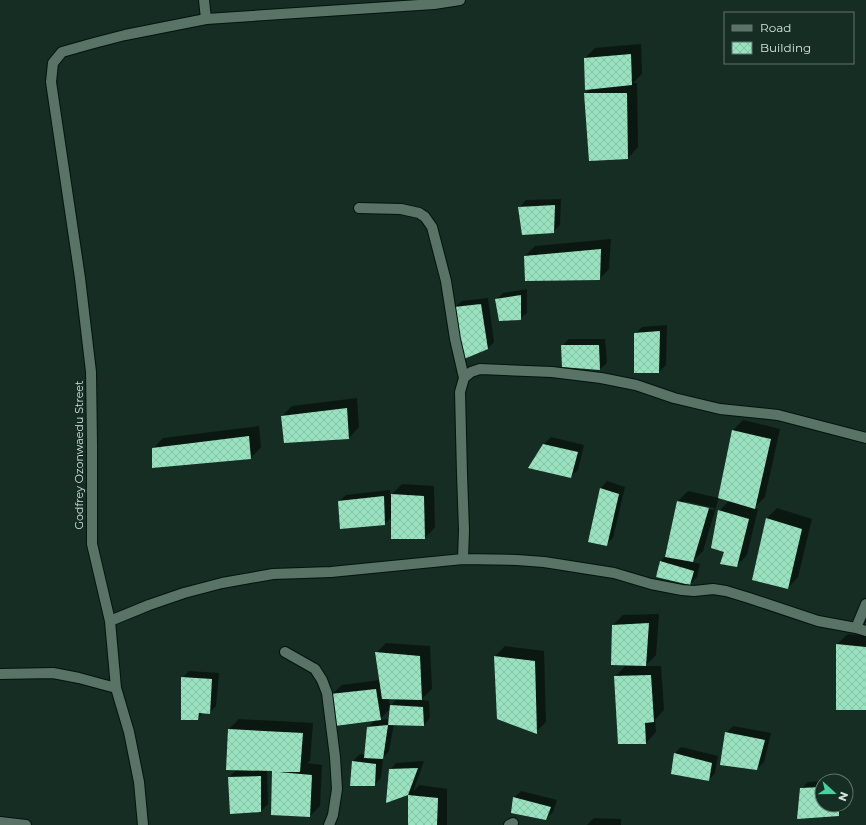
<svg xmlns="http://www.w3.org/2000/svg" width="866" height="825" viewBox="0 0 866 825" font-family="Montserrat,sans-serif">
	<style>
		.shadow { fill: #0007; fill-rule: evenodd }
		.building { fill: url(#building-cross-hatch) }
		.lines { fill: none; stroke-linecap: round; stroke-linejoin: round }
		.street-casing { stroke: #00150c; stroke-width: 12 }
		.street { stroke: #597366; stroke-width: 10 }
		.labels { text-anchor: middle; dominant-baseline: central; stroke-width: 4; stroke-linejoin: round; paint-order: stroke }
		.street-label { font-size: 11px; fill: #d6e4dd; stroke: #152d23 }
	</style>
	<defs>
		<pattern id="building-cross-hatch" width="8" height="8" patternUnits="userSpaceOnUse"><rect width="8" height="8" fill="#99e2c0"/><path d="M0 0l8 8M0 8l8-8" fill="none" stroke="#87c2a7"/></pattern>
	</defs>
	<rect width="100%" height="100%" fill="#152d23"/>
	<path class="shadow" d="M641,44L642,74L633,83H637L638,147L628,158L585,94L591,88L585,58L595,48Z
		M561,199L560,225L553,232L520,207L526,200Z
		M611,239L609,269L599,279L525,256L535,246Z
		M527,289V313L520,319L496,300L503,293Z
		M488,298L494,342L487,349L455,307L462,301Z
		M667,325L666,365L659,372L635,334L642,327Z
		M569,339H605L607,363L600,369L562,346Z
		M357,398L359,427L349,438L285,442L282,416L292,406Z
		M743,420L780,429L765,497L754,508L758,509L747,555L737,565L725,552L719,511L730,500L719,497L703,551L692,562L700,564L697,577L690,584L661,561L666,556L678,501L688,491L719,498L733,430ZM684,501L714,508V510L684,503Z
		M259,426L261,447L251,458L153,449L163,438Z
		M551,437L584,445L578,470L571,476L544,444Z
		M607,481L625,487L613,538L606,544L589,541L601,488Z
		M402,484L434,486L435,527L425,538L392,517L384,524L339,501L346,495L390,490V496Z
		M777,508L812,519L798,577L788,588L767,518Z
		M659,614L656,655L645,666H661L664,710L655,720L656,732L646,743L615,677L625,666H630V665L613,625L623,615Z
		M848,634L866,636V709H837V644Z
		M386,643L430,646L432,689L421,700L429,701L430,718L424,725L394,724L389,751L383,758L381,778L374,785L353,761L360,754L365,755L368,727L375,720L331,695L342,685L380,680L376,653ZM389,698H398L390,706ZM391,708L390,719L379,720Z
		M505,646L544,651L546,722L536,732L495,656Z
		M189,671L219,673L216,706L209,713L204,712L197,719L182,678Z
		M239,719L313,723L310,761L307,763L322,765L320,806L310,816L273,770H267L268,804L261,811L229,777L237,769L229,729Z
		M733,726L771,733L764,762L757,769L726,733Z
		M681,747L718,756L715,773L709,780L675,753Z
		M424,761L413,792L419,785L447,789V825H409V794L387,802L390,770L396,763Z
		M845,780V781H826Z
		M822,781V805H845V808L838,815L798,818L801,789L808,782Z
		M521,791L557,800L553,812L546,818L514,798Z
		M594,818L621,819V825H587Z"/>
	<path class="building" d="M631,54L632,85L585,90L584,58Z
		M584,93H627L628,159L589,161Z
		M555,205L554,233L522,235L518,207Z
		M601,249L600,280L525,281L524,256Z
		M521,295V320L499,321L495,299Z
		M481,304L488,349L464,359L454,307Z
		M660,331L659,373H634V333Z
		M561,345H599L600,370L562,367Z
		M347,408L349,439L284,443L281,416Z
		M732,430L771,439L755,509L718,498Z
		M249,436L251,459L152,468V448Z
		M543,444L578,452L571,478L528,468Z
		M600,488L619,494L607,546L588,542Z
		M391,494L424,496L425,539H391Z
		M384,496L385,525L340,529L338,501Z
		M677,501L709,508L693,562L665,557Z
		M718,510L749,519L737,567L720,564L724,552L711,548Z
		M766,518L802,529L788,589L752,580Z
		M660,561L694,571L690,585L656,577Z
		M649,623L646,666L611,665L612,625Z
		M836,644L866,647V710H836Z
		M375,652L420,656L422,700L382,699Z
		M494,656L535,661L537,734L497,719Z
		M651,675L654,722L645,723L646,744H618L614,676Z
		M181,677L212,679L210,714L199,713L198,720H181Z
		M376,689L381,720L335,726L330,694Z
		M390,705L423,707L424,726L388,725Z
		M388,725L383,759L364,758L367,727Z
		M228,729L303,733L300,772H278L312,775L310,817L271,815L272,771L226,770Z
		M725,732L765,740L757,770L720,765Z
		M674,753L712,763L709,781L671,774Z
		M352,761L376,764L375,786H350Z
		M418,768L408,795L386,803L389,769Z
		M261,776V812L230,814L228,777Z
		M822,787V805H839V816L797,819L800,788Z
		M408,795L438,798L437,825H408Z
		M513,797L551,807L546,820L511,813Z"/>
	<g class="lines">
		<defs>
			<path id="street" d="M204,0L206,19
				M359,208L401,209L419,213L425,217L432,227L446,281L455,339L464,378L460,392L462,474L464,530L463,559
				M464,378L471,372L480,369L552,372L601,378L636,385L674,398L720,409L778,415L866,438
				M110,621L149,605L184,593L222,583L273,574L331,572L463,559L517,560L544,562L614,573L651,584L682,590L694,591L713,589L726,591L749,598L818,621L856,628L866,631
				M856,628L866,604
				M285,652L315,669L322,680L327,693L335,757L337,789L333,815L329,825
				M0,674L53,673L79,678L116,688
				M0,822L26,825
				M143,825L139,782L129,732L116,688L110,621L92,544V444L91,372L80,278L51,82L53,63L62,52L94,43L125,35L206,19L434,4L460,0
				M509,825L513,823"/>
		</defs>
		<use href="#street" class="street-casing"/>
		<use href="#street" class="street"/>
	</g>
	<g class="labels">
		<g class="street-label">
			<text transform="translate(79 455) rotate(-90)">Godfrey Ozonwaedu Street</text>
		</g>
	</g>
	<rect x="724" y="12" width="130" height="52" fill="#152d23" stroke="#62766d"/>
	<rect x="732" y="25" width="20" height="6" fill="#597366" stroke="#62766d"/>
	<text x="760" y="32" font-size="12" fill="#d6e4dd">Road</text>
	<rect x="732" y="42" width="20" height="12" fill="url(#building-cross-hatch)" stroke="#62766d"/>
	<text x="760" y="52" font-size="12" fill="#d6e4dd">Building</text>
	<g transform="translate(834 793) rotate(111)"><circle r="19" fill="#152d23" stroke="#62766d"/>
	<path d="M0-3L7 15L0 10L-7 15Z" fill="#45d49f"/>
	<text y="-6" font-size="11" font-weight="bold" text-anchor="middle" fill="#d6e4dd">N</text>
	</g>
</svg>
